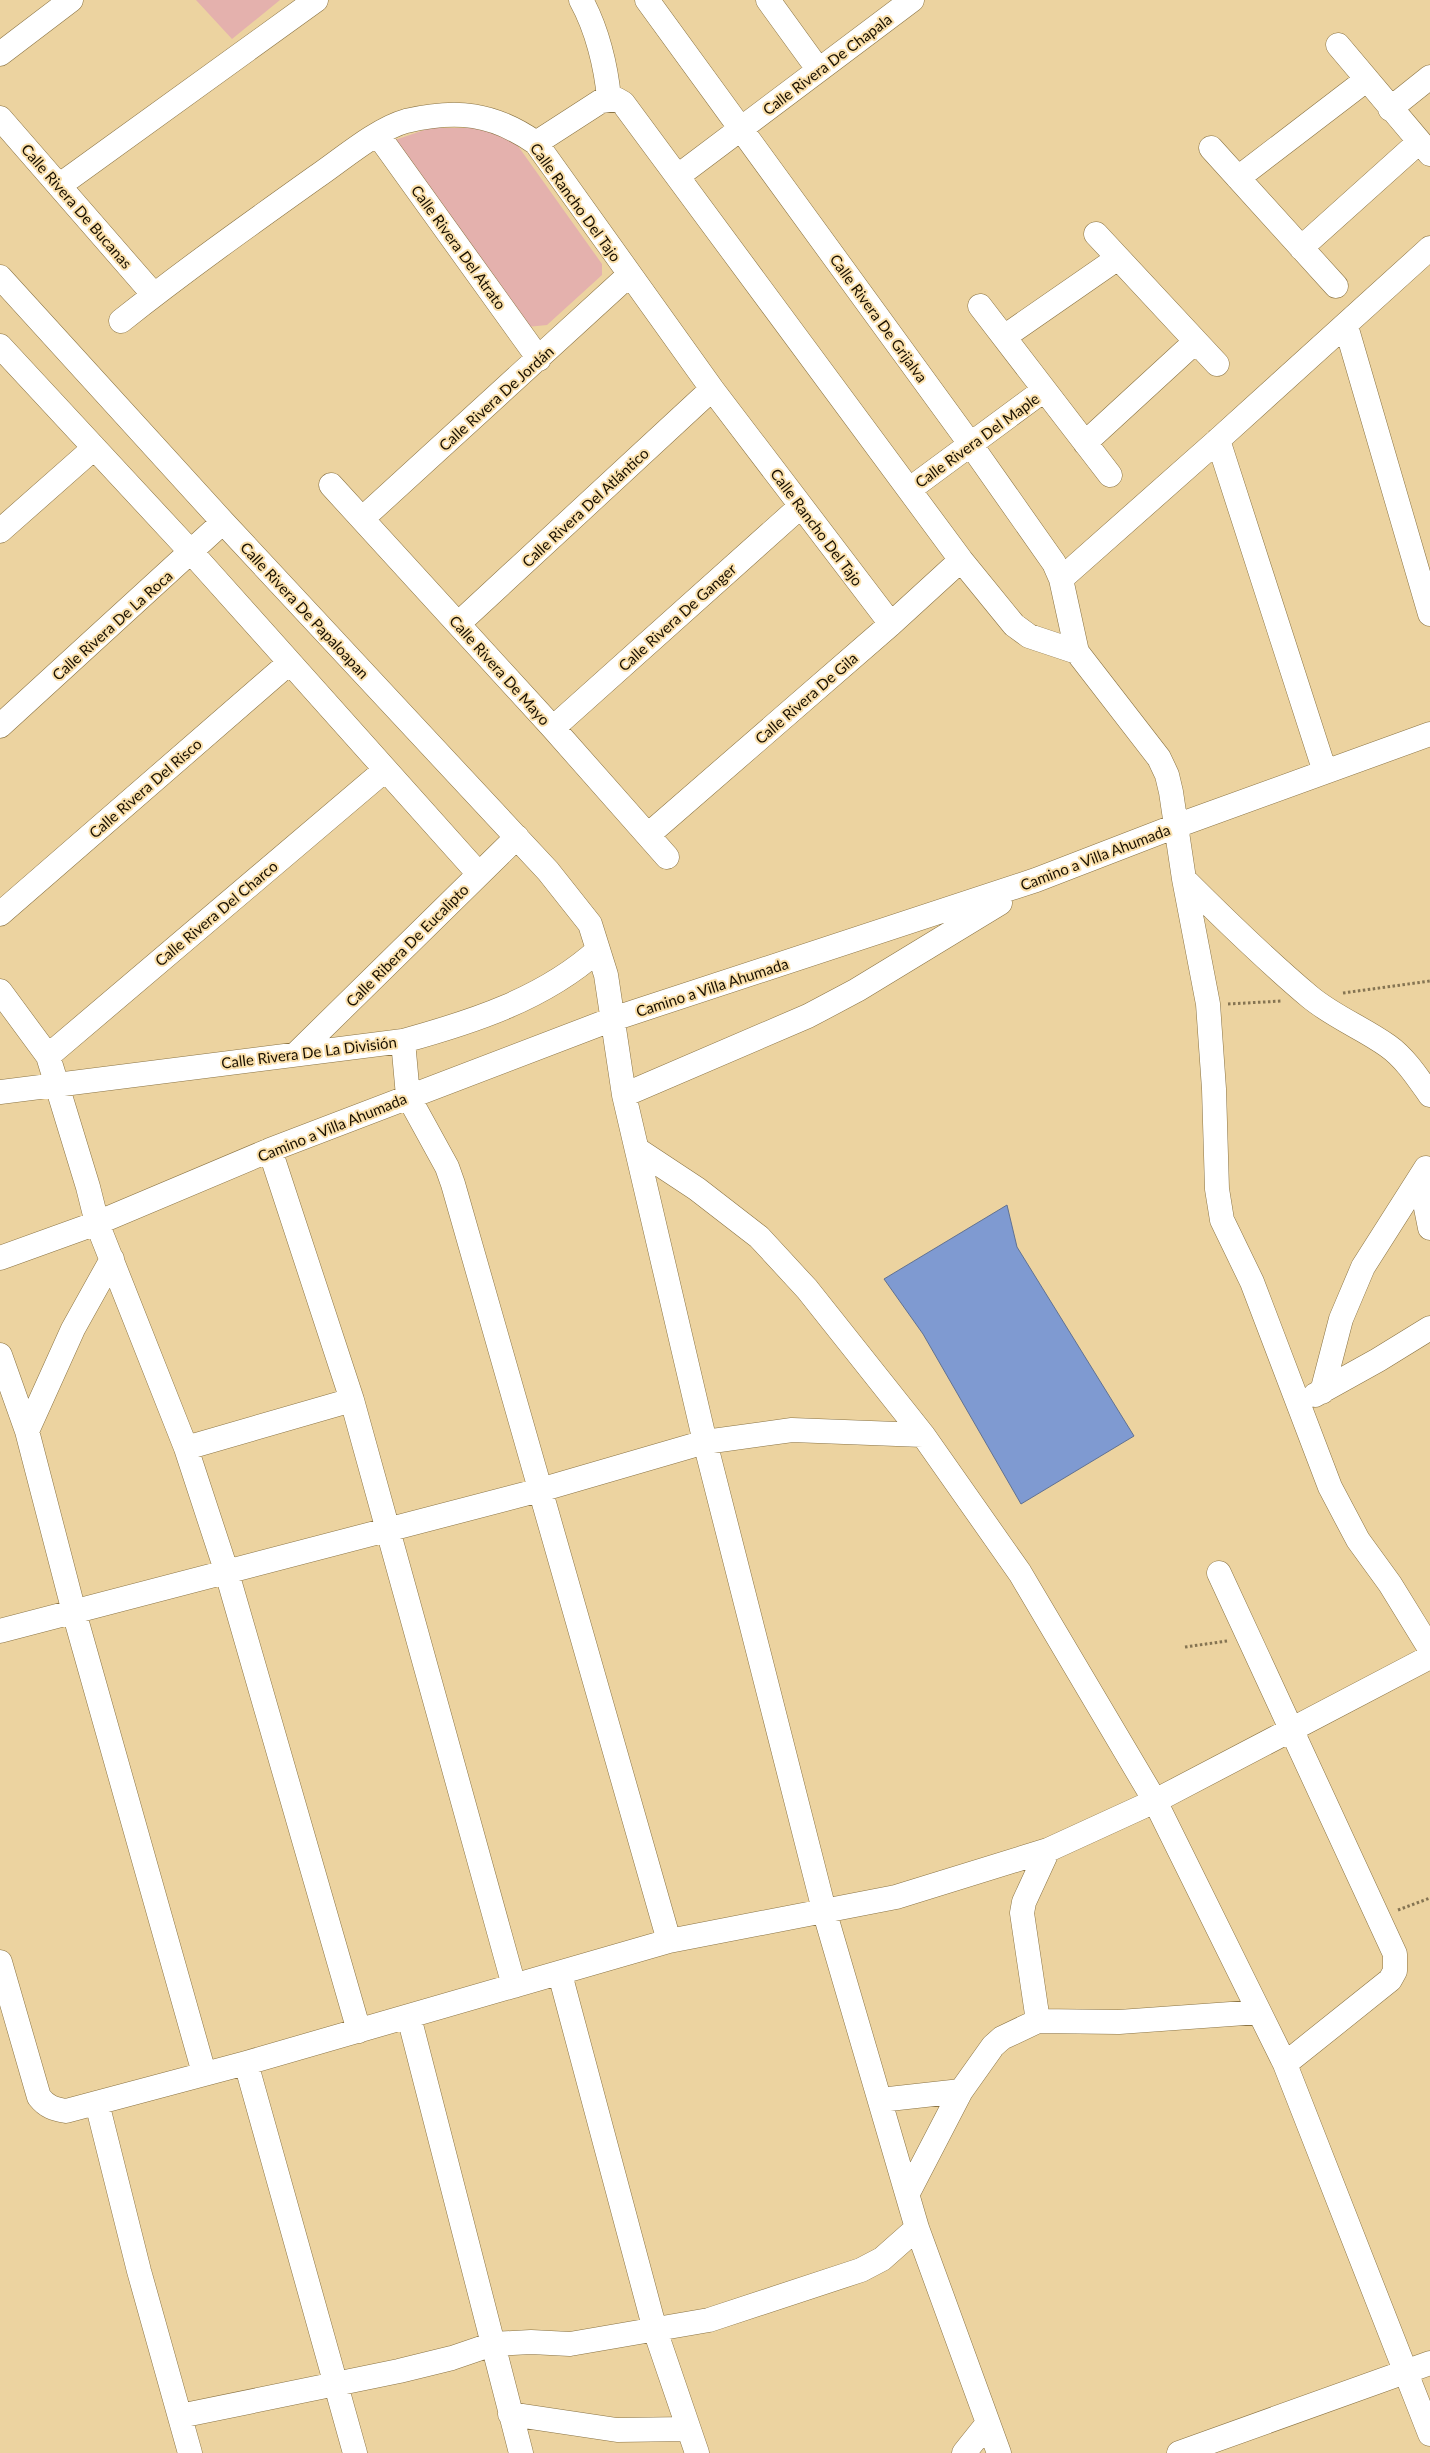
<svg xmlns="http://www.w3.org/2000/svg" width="1430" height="2453" viewBox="0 0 1430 2453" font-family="Lato,sans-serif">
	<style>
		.green { fill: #e4b1ad }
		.water { fill: #7f9ad1; stroke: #607192 }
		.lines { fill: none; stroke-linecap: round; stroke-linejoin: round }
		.street-casing { stroke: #8a7343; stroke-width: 25 }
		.path { stroke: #857452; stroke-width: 3; stroke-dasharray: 2.5 2.5; stroke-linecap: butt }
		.street { stroke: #fff; stroke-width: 24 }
		.labels { text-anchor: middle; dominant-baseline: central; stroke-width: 4; stroke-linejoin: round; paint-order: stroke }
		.street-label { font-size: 15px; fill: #191000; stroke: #fae0ac }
	</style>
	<rect width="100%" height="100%" fill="#ecd3a0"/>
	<path class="green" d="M196,0H280L232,39Z
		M430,128H477L513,139L602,264V275L547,325L527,327L395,140Z"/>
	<path class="water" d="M1007,1205L1017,1247L1134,1436L1021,1504L923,1334L884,1279Z"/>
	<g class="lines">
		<defs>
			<path id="street" d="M581,0C597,29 606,66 609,98
				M647,0L971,445L1054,563L1061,579L1077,652
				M768,0L818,69
				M1338,45L1430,154
				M0,54L71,0
				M1390,109L1430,77
				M0,118L154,295
				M378,135L539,359
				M536,143L601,101L616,99L623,103L961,560L1014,625L1029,636L1077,652L1159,758L1167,775L1171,792L1184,879L1208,1004L1214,1089L1217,1189L1222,1220L1252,1282L1330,1487L1358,1540L1390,1584L1430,1649
				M1211,148L1336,286
				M678,176L912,0
				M1238,178L1366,80
				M60,185L316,0
				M1096,234L1217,364
				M1301,248L1419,142
				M0,277L223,522L548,871L590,924L606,975L624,1095L705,1442L824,1910L917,2228L999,2453
				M980,306L1110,475
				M121,321C184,271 250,224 316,177C341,160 377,129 406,121C457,109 493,113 536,143L712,389L891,624
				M1346,326L1430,614
				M1004,337L1118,258
				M0,346L192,553L479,874
				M1218,440L1325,772
				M1085,443L1195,342
				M331,485L553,728L667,857
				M910,489L1044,390
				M362,519L629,275
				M0,531L94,448
				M1061,579L1218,440L1430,248
				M458,624L712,389
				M0,726L223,522
				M553,728L801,506
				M648,835L891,624L961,560
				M1184,879C1225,920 1266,960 1310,997C1334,1017 1363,1028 1388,1046C1405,1058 1418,1078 1430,1095
				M0,914L289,663
				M0,991L48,1056L88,1187L97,1223L186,1448L227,1573L359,2031
				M403,1041L408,1096L447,1167L453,1184L669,1941
				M297,1053L517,837
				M48,1056L385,770
				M0,1092L403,1041C472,1022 544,999 598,950
				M624,1095L808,1016L857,990L1000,903
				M270,1150L352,1400L514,1986
				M638,1150L697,1189L759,1237L807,1289L923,1435L1020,1573L1155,1801L1285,2064L1430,2434
				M1426,1169V1208L1430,1228
				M0,1258L97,1223L270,1150L613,1019L1036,880L1176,826L1430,734
				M0,1355L27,1431L74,1612L204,2073
				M1322,1392L1341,1319L1363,1267L1426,1168
				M1315,1395L1378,1360L1430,1328
				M27,1431L73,1329L112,1259
				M186,1448L352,1400
				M1219,1573L1395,1954V1971L1390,1980L1285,2064
				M0,1631L540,1490L705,1442L792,1430L923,1435
				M0,1962L39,2097C47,2107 54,2109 66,2111L246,2063L669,1941L896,1897L1048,1850L1155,1801L1430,1657
				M560,1974L655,2330L697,2453
				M409,2017L521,2453
				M1038,2021L1022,1913L1024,1902L1048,1850
				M246,2063L355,2453
				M880,2100L961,2091
				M97,2103L139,2271L190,2453
				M908,2193L961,2091L993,2046L1002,2038L1038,2021L1119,2022L1259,2012
				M510,2414L617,2430L687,2429
				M180,2416L399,2371L452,2358L493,2344L531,2342L570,2344L709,2320L861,2270L882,2259L917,2228
				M964,2453L988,2423
				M1179,2453L1430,2363"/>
		</defs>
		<use href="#street" class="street-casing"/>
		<path class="path" d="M1343,993L1430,981
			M1228,1004L1282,1001
			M1185,1647L1227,1641
			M1398,1910L1430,1898"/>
		<use href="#street" class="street"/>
	</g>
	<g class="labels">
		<g class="street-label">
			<text transform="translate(827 64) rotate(-37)">Calle Rivera De Chapala</text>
			<text transform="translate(576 202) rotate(54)">Calle Rancho Del Tajo</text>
			<text transform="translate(77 206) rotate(49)">Calle Rivera De Bucanas</text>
			<text transform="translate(459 247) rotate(54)">Calle Rivera Del Atrato</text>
			<text transform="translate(879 318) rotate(54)">Calle Rivera De Grijalva</text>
			<text transform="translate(496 398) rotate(-42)">Calle Rivera De Jordán</text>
			<text transform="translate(977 440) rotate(-36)">Calle Rivera Del Maple</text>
			<text transform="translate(585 507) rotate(-43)">Calle Rivera Del Atlántico</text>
			<text transform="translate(817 527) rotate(53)">Calle Rancho Del Tajo</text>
			<text transform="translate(305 610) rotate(47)">Calle Rivera De Papaloapan</text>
			<text transform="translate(677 617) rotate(-42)">Calle Rivera De Ganger</text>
			<text transform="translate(112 625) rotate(-42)">Calle Rivera De La Roca</text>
			<text transform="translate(500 670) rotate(48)">Calle Rivera De Mayo</text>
			<text transform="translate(806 698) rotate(-41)">Calle Rivera De Gila</text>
			<text transform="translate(145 788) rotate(-41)">Calle Rivera Del Risco</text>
			<text transform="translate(1095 857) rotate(-21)">Camino a Villa Ahumada</text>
			<text transform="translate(216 913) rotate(-40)">Calle Rivera Del Charco</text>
			<text transform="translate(407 945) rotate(-45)">Calle Ribera De Eucalipto</text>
			<text transform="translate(712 987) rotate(-18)">Camino a Villa Ahumada</text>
			<text transform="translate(309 1052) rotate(-7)">Calle Rivera De La División</text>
			<text transform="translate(332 1127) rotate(-22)">Camino a Villa Ahumada</text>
		</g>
	</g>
</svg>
